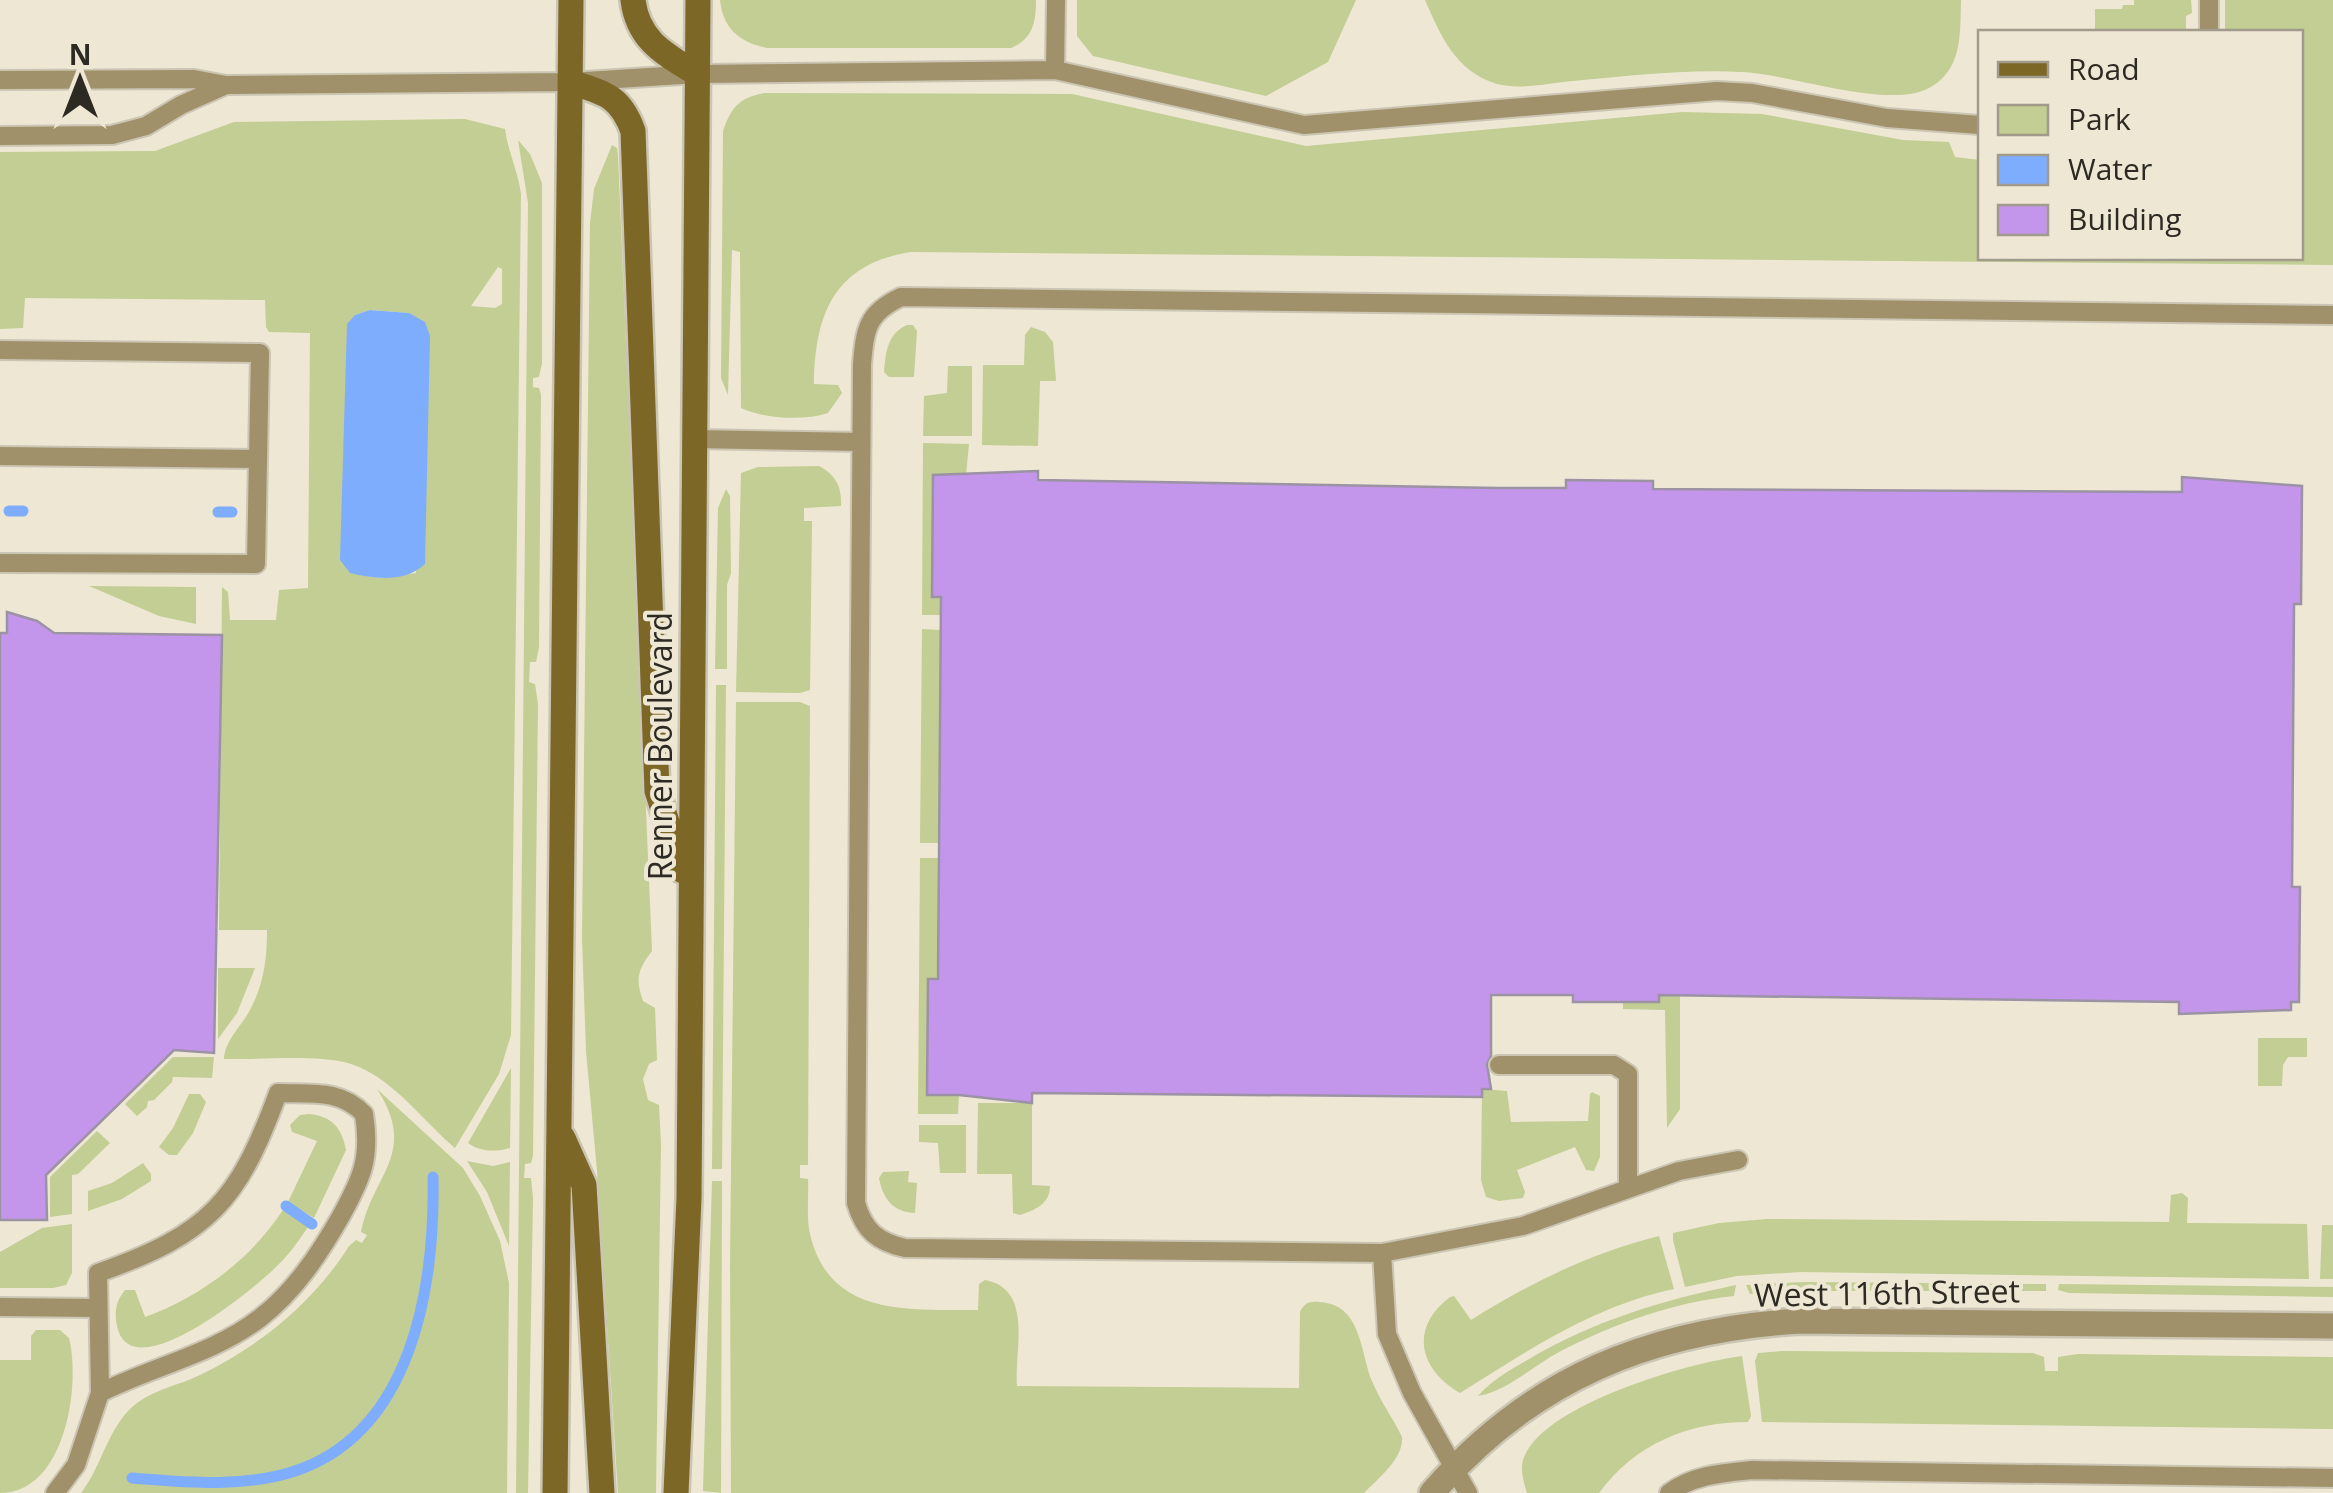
<svg xmlns="http://www.w3.org/2000/svg" width="2333" height="1493" viewBox="0 0 2333 1493" font-family="'Open Sans',sans-serif">
	<style>
		.green { fill: #c2ce93; fill-rule: evenodd }
		.water { fill: #7fadfd }
		.lines { fill: none; stroke-linecap: round; stroke-linejoin: round }
		.stream { stroke: #7fadfd; stroke-width: 11 }
		.building { fill: #c396eb; stroke: #9b92a4; stroke-width: 2.5 }
		.lane-casing { stroke: #cbc5b3; stroke-width: 22 }
		.street-casing { stroke: #cbc5b3; stroke-width: 30 }
		.secondary-casing { stroke: #cbc5b3; stroke-width: 30 }
		.lane { stroke: #a0916a; stroke-width: 18 }
		.street { stroke: #a0916a; stroke-width: 25 }
		.secondary { stroke: #7d6727; stroke-width: 25 }
		.labels { text-anchor: middle; dominant-baseline: central; stroke-width: 8; stroke-linejoin: round; paint-order: stroke }
		.street-label { font-size: 32px; fill: #2c2a22; stroke: #eee7d3 }
	</style>
	<rect width="100%" height="100%" fill="#eee7d3"/>
	<path class="green" d="M720,0H1036C1036,22 1033,39 1011,48H768C740,43 723,29 720,0Z
		M1077,0H1356L1328,62L1266,96L1093,56L1077,36Z
		M1425,0H1961C1960,33 1963,70 1929,88C1888,110 1792,74 1741,72C1685,69 1629,76 1573,81C1550,83 1520,90 1497,84C1455,71 1441,36 1425,0Z
		M2134,0H2191L2192,13L2186,16V32H2095V9H2122L2123,5H2134Z
		M2225,0H2333V265L911,252C834,264 815,314 814,384L838,385L842,393L828,413C803,421 765,419 741,408L740,252L732,250L728,395L721,378L723,131C731,108 739,97 765,93L1072,94L1306,146L1682,112L1762,114L1903,140L1949,142L1955,157L1980,160V258H2300V32H2225Z
		M465,119L505,129C508,152 518,171 521,194L511,1035L499,1074L455,1148C423,1121 392,1077 351,1064C320,1054 258,1060 224,1059C225,1040 241,1027 250,1010C264,984 267,959 267,930H219L222,587L228,592L230,620H276L279,590L308,588L310,333L269,332L266,327L265,300L25,298L23,328L0,329V152L155,151L234,122ZM498,267L502,269V304L495,308L471,306ZM370,310L409,313L416,573L383,578L365,576L355,315Z
		M518,140L530,154L542,183V363L539,377L533,378V387L539,388L541,395L539,647L536,662H530L529,682L535,684L538,704L533,1156L531,1163L525,1164L524,1178H531L533,1198L528,1493H516L528,203Z
		M612,145L617,148L618,156L652,951C638,969 635,979 643,1001L655,1008L657,1060L649,1064L643,1079L648,1100L659,1105L661,1144L656,1493H618L597,1171L586,1051L582,939L590,223L594,189Z
		M907,325H913L917,331L914,377H889L884,372C886,352 887,334 907,325Z
		M1031,327L1045,332L1053,342L1056,381H1040L1038,446L982,445L983,365H1024L1025,335Z
		M948,366H972V436H923L924,396L947,393Z
		M923,443L969,444L966,475H933L932,596L941,597V615H922Z
		M819,466C836,475 842,487 841,506L804,508V521H812L810,690L800,693L736,692L741,473L758,467Z
		M726,489L730,496L731,573L727,585V669H715L718,508Z
		M89,586L196,587V624L159,616Z
		M922,629L941,630L939,843H920Z
		M716,685H726L722,1169H712Z
		M736,702H800L810,706L808,1165H800V1178L808,1179C809,1197 806,1216 810,1234C830,1319 911,1309 978,1310L979,1284L985,1280C1034,1289 1014,1351 1017,1386L1299,1388L1300,1312C1304,1304 1308,1301 1319,1302C1362,1304 1360,1352 1372,1381C1380,1401 1393,1418 1402,1437C1404,1458 1378,1479 1364,1493H731L730,1264Z
		M920,858H939L938,979L959,1095L958,1114H918Z
		M218,968H255L237,1013L218,1039Z
		M1659,995H1680V1109L1667,1128L1665,1010L1623,1009V1002H1658Z
		M2258,1038H2307V1057H2288L2283,1065L2282,1086H2258Z
		M173,1057H214L212,1078L173,1077L172,1082L154,1100L148,1101L147,1107L137,1116L125,1104Z
		M511,1068L510,1148C496,1152 480,1152 468,1143Z
		M377,1089L463,1168L480,1196L500,1241L509,1283L507,1493H81C103,1465 108,1425 137,1403C155,1389 180,1385 200,1375C260,1346 314,1302 349,1246L356,1240L362,1243L367,1235L361,1232C372,1174 419,1154 377,1089Z
		M1482,1089L1507,1091L1511,1122L1588,1121L1590,1094L1592,1092L1600,1096V1157L1594,1171L1586,1170L1575,1147L1517,1170L1525,1192L1523,1198L1499,1201L1486,1197L1481,1180Z
		M189,1094H200L206,1102L193,1133L177,1155H169L159,1147L173,1128Z
		M978,1103H1032V1185L1050,1186C1050,1204 1035,1210 1020,1215L1013,1213L1012,1174H977Z
		M309,1114C332,1116 342,1128 346,1150L314,1218L288,1202L317,1141L292,1132L290,1125L300,1115Z
		M919,1125H966V1173H940L938,1143L919,1142Z
		M97,1131L110,1143L78,1174L72,1175V1214L50,1217V1177Z
		M467,1161L493,1166L510,1162L509,1246L487,1192Z
		M143,1163L151,1174V1181L122,1199L88,1211V1191L112,1183Z
		M909,1171L908,1182L917,1183L915,1213C893,1212 883,1199 879,1178L883,1172Z
		M712,1181H722L721,1493L703,1491Z
		M2182,1193L2188,1198L2187,1223L2307,1224L2309,1279L1801,1272L1737,1276L1685,1287L1673,1240V1233L1719,1223L1767,1219L2169,1222L2171,1195Z
		M283,1210L308,1227C298,1242 287,1257 274,1269C252,1290 131,1391 117,1326C114,1312 116,1301 125,1290H135L145,1317C200,1297 250,1260 283,1210Z
		M72,1224V1273L66,1285L53,1288H0V1252L42,1228Z
		M2322,1225H2333V1279H2320Z
		M1659,1236L1674,1289C1593,1306 1529,1350 1460,1393C1419,1369 1409,1328 1450,1297L1454,1296L1471,1320C1530,1283 1591,1253 1659,1236Z
		M1805,1282L2046,1284V1291H1785L1750,1294L1746,1285Z
		M2059,1284L2333,1287V1297L2069,1293L2058,1290Z
		M1736,1285L1734,1296C1674,1302 1613,1324 1559,1352C1533,1366 1507,1391 1478,1396C1492,1380 1511,1369 1529,1359C1594,1321 1662,1300 1736,1285Z
		M36,1330H60L69,1338C81,1386 65,1493 0,1493V1360H31V1336Z
		M1782,1351L2033,1353L2044,1357L2045,1371H2058V1357L2078,1354L2333,1357V1429L1762,1422L1755,1361L1758,1353Z
		M1742,1356L1751,1416L1748,1422C1688,1422 1635,1444 1599,1493H1527C1523,1480 1519,1467 1525,1455C1549,1403 1688,1363 1742,1356Z"/>
	<path class="water" d="M370,310L409,313L425,322L430,336L425,564C405,583 375,579 350,573L340,560L347,324L355,315Z"/>
	<g class="lines">
		<path class="stream" d="M9,511H23
			M218,512H232
			M286,1206L312,1224
			M132,1478C185,1482 241,1488 292,1472C413,1434 435,1286 433,1177"/>
	</g>
	<path class="building" d="M1038,471V480L1497,488H1566V480L1653,481V489L2182,492V477L2302,486L2301,604H2294L2292,887H2300L2299,1002H2291V1010L2179,1014V1002L1659,995V1002H1573V995H1491V1056L1487,1064L1491,1089H1482V1097L1032,1093V1103L959,1095H927L928,979H938L939,858L941,597H932L933,475Z
		M7,612L37,621L54,633L222,635L214,1053L174,1050L46,1175L47,1220H0V633H7Z"/>
	<g class="lines">
		<defs>
			<path id="lane" d="M2209,0V32
				M1055,70L1056,0
				M0,80L194,79L226,85L570,82L697,74L1055,70L1304,125L1717,91L1752,93L1887,118L1980,125
				M0,136L112,135L146,126L181,105L226,85
				M0,350L260,353L256,564L0,563
				M693,439L861,442
				M0,456L258,459
				M1499,1065H1614L1628,1074V1187
				M1738,1160L1679,1171L1523,1226L1382,1253L905,1248C878,1242 864,1231 856,1203L862,364C865,329 867,313 901,297L2333,315
				M1382,1253L1387,1334L1412,1393L1468,1493
				M0,1307L97,1308
				M55,1493L76,1465L100,1393L98,1273C209,1234 238,1202 278,1093C311,1094 340,1089 364,1114C371,1158 362,1178 341,1216C320,1253 295,1291 260,1318C214,1354 151,1367 100,1393
				M1669,1493C1693,1475 1722,1473 1752,1470L2333,1478"/>
			<path id="street" d="M1432,1493C1531,1378 1651,1330 1800,1321L2333,1326"/>
			<path id="secondary" d="M633,0C638,41 665,54 697,74
				M570,82C604,93 620,95 633,131L657,791L683,871
				M563,1138L584,1185L602,1493
				M555,1493L571,0
				M676,1493L689,1198L698,0"/>
		</defs>
		<use href="#lane" class="lane-casing"/>
		<use href="#street" class="street-casing"/>
		<use href="#secondary" class="secondary-casing"/>
		<use href="#lane" class="lane"/>
		<use href="#street" class="street"/>
		<use href="#secondary" class="secondary"/>
	</g>
	<g class="labels">
		<g class="street-label">
			<text transform="translate(659 746) rotate(-90)">Renner Boulevard</text>
			<text transform="translate(1887 1292) rotate(-1)">West 116th Street</text>
		</g>
	</g>
	<rect x="1978" y="30" width="325" height="230" fill="#eee7d3" stroke="#a09b8c" stroke-width="2.5"/>
	<rect x="1998" y="62" width="50" height="15" fill="#7d6727" stroke="#a09b8c" stroke-width="2.5"/>
	<text x="2068" y="80" font-size="30" fill="#2c2a22">Road</text>
	<rect x="1998" y="105" width="50" height="30" fill="#c2ce93" stroke="#a09b8c" stroke-width="2.5"/>
	<text x="2068" y="130" font-size="30" fill="#2c2a22">Park</text>
	<rect x="1998" y="155" width="50" height="30" fill="#7fadfd" stroke="#a09b8c" stroke-width="2.5"/>
	<text x="2068" y="180" font-size="30" fill="#2c2a22">Water</text>
	<rect x="1998" y="205" width="50" height="30" fill="#c396eb" stroke="#a09b8c" stroke-width="2.5"/>
	<text x="2068" y="230" font-size="30" fill="#2c2a22">Building</text>
	<g transform="translate(80 80)" stroke="#eee7d3" stroke-width="8" paint-order="stroke">
	<path d="M0-8L18 38L0 25L-18 38Z" fill="#2c2a22"/>
	<text y="-15" font-size="28" font-weight="bold" text-anchor="middle" fill="#2c2a22">N</text>
	</g>
</svg>
